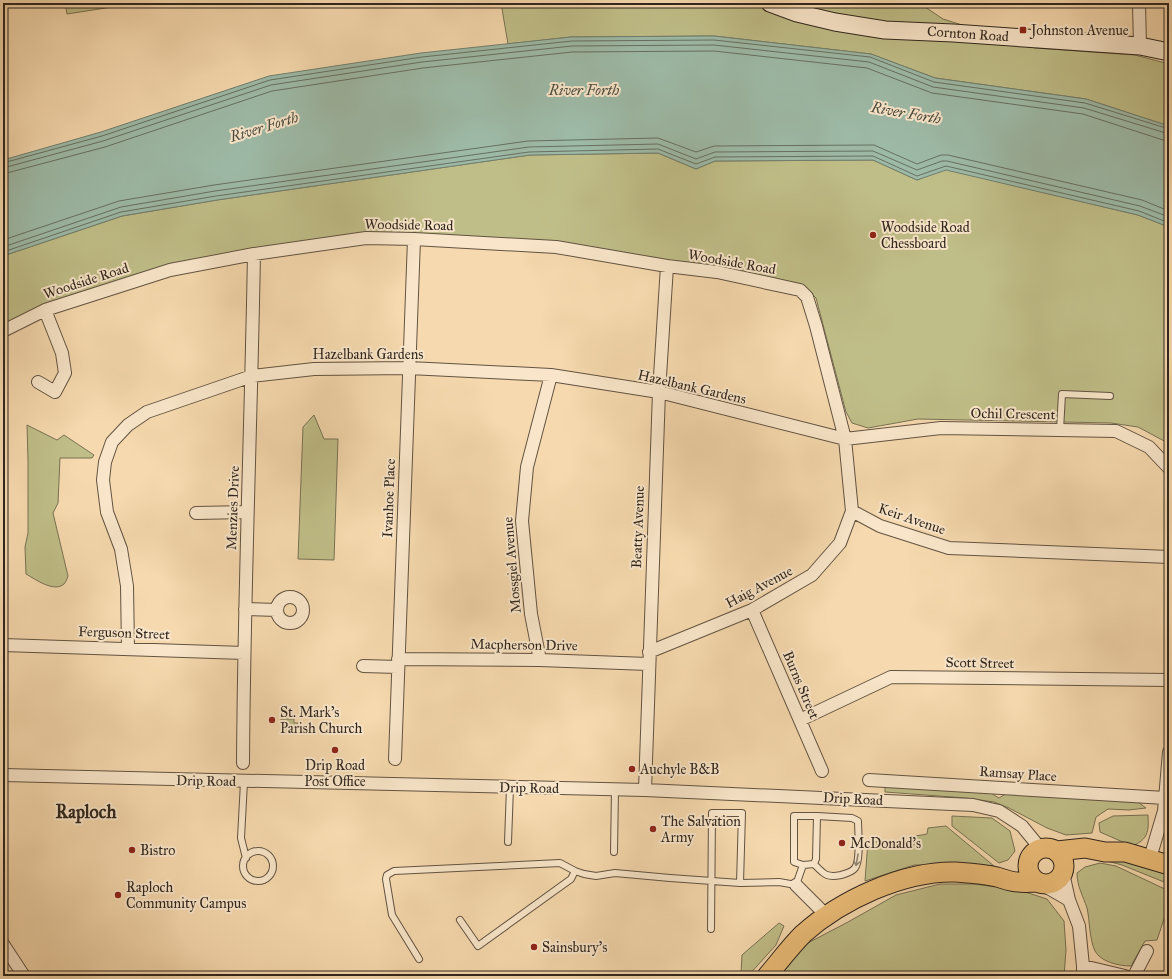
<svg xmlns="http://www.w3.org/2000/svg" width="1172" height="979" viewBox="0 0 1172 979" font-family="'IM FELL Great Primer',serif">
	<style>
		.green { fill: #c0be88; stroke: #787253 }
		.water { fill: #9dbaa7; stroke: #717f70 }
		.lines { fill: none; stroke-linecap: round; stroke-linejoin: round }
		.shore { stroke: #667062; stroke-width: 1 }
		.lane-casing { stroke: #625342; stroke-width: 8 }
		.street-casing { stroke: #625342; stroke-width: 14 }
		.secondary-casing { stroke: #30261e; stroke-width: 19 }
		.primary-casing { stroke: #30261e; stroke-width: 21 }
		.lane { stroke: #f9e6ca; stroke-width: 6 }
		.street { stroke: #f9e6ca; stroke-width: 12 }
		.secondary { stroke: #f9e6ca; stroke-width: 17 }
		.primary { stroke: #ebbc77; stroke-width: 19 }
		.oneway { stroke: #948674 }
		.poi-dot { fill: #8f2418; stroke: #f9e6ca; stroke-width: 1.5 }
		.labels { text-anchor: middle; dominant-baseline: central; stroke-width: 4; stroke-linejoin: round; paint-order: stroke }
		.poi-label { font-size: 14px; fill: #30261e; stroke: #f9e6ca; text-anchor: start }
		.street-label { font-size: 14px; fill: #30261e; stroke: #f9e6ca }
		.water-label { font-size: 15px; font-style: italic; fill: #4b4b40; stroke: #f9e6ca }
		.district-label { font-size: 18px; font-weight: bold; fill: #30261e; stroke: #f9e6ca }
	</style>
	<rect width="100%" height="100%" fill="#f6d9ae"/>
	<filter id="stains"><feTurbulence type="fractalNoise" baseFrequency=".005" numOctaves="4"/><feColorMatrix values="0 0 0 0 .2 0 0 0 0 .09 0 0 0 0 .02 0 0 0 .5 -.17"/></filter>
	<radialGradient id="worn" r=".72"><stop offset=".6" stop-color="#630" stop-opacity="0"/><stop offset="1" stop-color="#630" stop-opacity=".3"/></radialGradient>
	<path class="green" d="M65,3H138L67,14Z
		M501,3H919L943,19L1035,48L1135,55L1169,64V126L1086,99L935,78L871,54L714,36L571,37L508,44Z
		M658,153L696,169L715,161L873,160L917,180L945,169L1138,215L1169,227V440L1166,442L1138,427L1111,423L918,419L868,428L852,423L846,412L816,298L808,290L760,277L553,244L356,237L149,273L3,329V256L122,216L217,200L530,155Z
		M314,415L324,439H338L334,560L298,559L303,427Z
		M27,425L57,440L64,435L94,455L92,458H60L58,503L53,513L68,576C67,579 66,582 64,584C54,593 35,579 26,574L25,547L28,533V460Z
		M281,719H294V723H298V730H281Z
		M885,787L970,788L989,792L999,798L1009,792L1138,802L1146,808L1129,810L1108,809L1096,817L1092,833L1066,835L1047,828L1009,808L994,802L966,798L885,792Z
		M1148,815C1149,831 1148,840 1132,846L1100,832L1099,823L1113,816Z
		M952,816L992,818L1010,831L1015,851L1008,860L999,863L952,826Z
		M946,826L994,866L963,864L914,865L865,881L868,841L914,845L916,836L927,834L928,828Z
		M1118,857L1169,872V884L1122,865L1107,861Z
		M1100,863L1116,866L1169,891V904L1157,940L1145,941L1131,966C1119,966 1101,962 1095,951C1089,938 1090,921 1087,908C1083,896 1077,886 1077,873L1085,867Z
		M940,884H974L1019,890L1047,899L1064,921L1066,950L1064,976H775L804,945L848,922L896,895Z
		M779,923L784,926L776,945L748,976H738L741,974L742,955Z"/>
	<path class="water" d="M714,36L871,54L935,78L1086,99L1169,126V227L1138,215L946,170L917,180L873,160L715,161L696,169L658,153L530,155L217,200L122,216L3,256V160L101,132L269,76L421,53L571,37Z"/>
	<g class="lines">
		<path class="shore" d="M3,163L102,136L270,80L422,57L572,41L714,40L870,57L934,82L1085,103L1169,129
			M3,168L103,141L271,85L422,62L572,46L714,45L869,62L933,87L1084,108L1169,134
			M3,174L105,147L272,91L423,68L572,52L714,51L867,68L932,93L1083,114L1163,140H1169
			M3,240L119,201L214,185L528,141L658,138L696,152L714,146L874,145L917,164L941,155H948L1142,200L1169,211
			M3,247L121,207L215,191L529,147L658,144L696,159L715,152L873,151L917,170L942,161H947L1140,206L1169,217
			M3,252L121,212L216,196L529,152L658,149L696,164L715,157L873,156L917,176L946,166L1139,211L1169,223"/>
		<defs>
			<path id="lane" d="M1060,430L1062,394L1110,396
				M244,782L241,838L246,858
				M508,842L510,787
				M243 866a15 15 0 1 1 30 0a15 15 0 1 1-30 0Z
				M614,852L615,789
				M814,864C824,874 826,878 841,875C845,874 852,872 855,868C861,860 858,831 858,821L852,818L817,816
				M460,920L478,946L571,879L575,871L584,874L596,876L615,873L670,878L740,883L779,882L796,885L803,865L794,862V816H817L816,859L814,864L803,865
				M711,929L712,813H742L740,883
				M419,959L392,915L386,879L387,875L394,871L560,863L575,871"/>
			<path id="street" d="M1139,3L1140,46
				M3,331L45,310L170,270L254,254L366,238L414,239L556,247L667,266L717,272L800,290L807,297L816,326L845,439L852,511L880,526L949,548L1169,557
				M38,382L55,392L65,373L62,353L45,310
				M196,513L247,512
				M277 610a13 13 0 1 1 26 0a13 13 0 1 1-26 0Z
				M245,609L277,610
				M752,610L822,771
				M3,645L244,653
				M128,648L127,586L121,549L107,512L103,480L105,462L112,442L128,425L147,412L252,376L314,369L409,368L551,375L659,392L845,439L941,428L1116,431L1149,447L1169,468
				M649,652L752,610L812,575L840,543L852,511
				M398,659L540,660L648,664
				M540,660L531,614L522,521L527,467L551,375
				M363,666L398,667
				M800,720L891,677L1169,680
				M1169,752L1164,811H1169
				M395,759L414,239
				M243,763C244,594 251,424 254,254
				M3,775L645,790L973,805L999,811L1022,826L1040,848
				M869,780L1165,798
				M645,790L659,392L667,266
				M1150,858L1164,811
				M1063,873L1069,900L1079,926L1083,966V976
				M796,885L826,915
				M1043,885L1069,900
				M3,944L24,976
				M1083,966L1125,976
				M1134,976L1147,951"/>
			<path id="secondary" d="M770,3L797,13L835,22L885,30L953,33L1140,46L1169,52"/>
			<path id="primary" d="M1028 866a18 18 0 1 1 36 0a18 18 0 1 1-36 0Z
				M1057,851L1085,848L1105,852H1125L1169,865
				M767,976C779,962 790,947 803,934C841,900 903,871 955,872C968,873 984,874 997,877C1004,879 1011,882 1018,882C1024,883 1030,882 1036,882"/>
		</defs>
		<use href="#lane" class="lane-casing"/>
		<use href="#street" class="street-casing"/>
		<use href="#secondary" class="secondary-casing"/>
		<use href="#primary" class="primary-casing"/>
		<use href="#lane" class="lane"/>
		<use href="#street" class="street"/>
		<use href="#secondary" class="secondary"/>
		<use href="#primary" class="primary"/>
	</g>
	<defs><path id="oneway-shaft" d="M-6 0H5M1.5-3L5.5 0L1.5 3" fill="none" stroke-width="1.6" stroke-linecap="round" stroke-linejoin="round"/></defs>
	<use class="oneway" href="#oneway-shaft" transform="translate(857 860) rotate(100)"/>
	<g class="poi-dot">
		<rect x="1019" y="26" width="8" height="8" rx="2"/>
		<circle cx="873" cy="235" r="4"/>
		<circle cx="272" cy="720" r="4"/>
		<circle cx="335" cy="750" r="4"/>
		<circle cx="632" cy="769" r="4"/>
		<circle cx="653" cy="829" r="4"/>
		<circle cx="842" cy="843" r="4"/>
		<circle cx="132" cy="850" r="4"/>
		<circle cx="118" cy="895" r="4"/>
		<circle cx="534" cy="947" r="4"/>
	</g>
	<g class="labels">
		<g class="poi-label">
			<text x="1031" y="30">Johnston Avenue</text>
			<text x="881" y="227">Woodside Road<tspan x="881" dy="16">Chessboard</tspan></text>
			<text x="280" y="712">St. Mark's<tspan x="280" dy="16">Parish Church</tspan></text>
			<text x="335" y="765" text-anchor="middle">Drip Road<tspan x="335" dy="16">Post Office</tspan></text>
			<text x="640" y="769">Auchyle B&amp;B</text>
			<text x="661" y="821">The Salvation<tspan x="661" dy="16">Army</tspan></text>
			<text x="850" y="843">McDonald's</text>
			<text x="140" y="850">Bistro</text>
			<text x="126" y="887">Raploch<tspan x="126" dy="16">Community Campus</tspan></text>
			<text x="542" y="947">Sainsbury's</text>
		</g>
		<g class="street-label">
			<text transform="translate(968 34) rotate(4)">Cornton Road</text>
			<text transform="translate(409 225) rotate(1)">Woodside Road</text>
			<text transform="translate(732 262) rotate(10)">Woodside Road</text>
			<text transform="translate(86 281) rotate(-18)">Woodside Road</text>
			<text x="368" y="354">Hazelbank Gardens</text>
			<text transform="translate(692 387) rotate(13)">Hazelbank Gardens</text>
			<text transform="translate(1013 414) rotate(1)">Ochil Crescent</text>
			<text transform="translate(389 498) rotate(-88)">Ivanhoe Place</text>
			<text transform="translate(233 508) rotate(-88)">Menzies Drive</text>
			<text transform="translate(912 519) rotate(19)">Keir Avenue</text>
			<text transform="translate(638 527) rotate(-88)">Beatty Avenue</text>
			<text transform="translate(512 565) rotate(-95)">Mossgiel Avenue</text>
			<text transform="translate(759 587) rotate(-28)">Haig Avenue</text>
			<text transform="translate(124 633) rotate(2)">Ferguson Street</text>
			<text transform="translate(524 645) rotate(1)">Macpherson Drive</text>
			<text transform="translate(980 663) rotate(1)">Scott Street</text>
			<text transform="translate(801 685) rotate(67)">Burns Street</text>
			<text transform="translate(1018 774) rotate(4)">Ramsay Place</text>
			<text transform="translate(206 781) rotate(1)">Drip Road</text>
			<text transform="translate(529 788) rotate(1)">Drip Road</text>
			<text transform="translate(853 799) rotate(3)">Drip Road</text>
		</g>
		<g class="water-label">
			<text x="584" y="90">River Forth</text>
			<text transform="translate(906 113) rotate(10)">River Forth</text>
			<text transform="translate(264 127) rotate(-17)">River Forth</text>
		</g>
		<g class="district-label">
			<text x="86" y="812">Raploch</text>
		</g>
	</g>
	<rect width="1172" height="979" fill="none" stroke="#f6d9ae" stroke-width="16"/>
	<rect x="4" y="4" width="1164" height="971" fill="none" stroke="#30261e" stroke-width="2"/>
	<rect x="8" y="8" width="1156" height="963" fill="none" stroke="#30261e"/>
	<rect width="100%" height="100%" filter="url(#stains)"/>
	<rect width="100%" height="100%" fill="url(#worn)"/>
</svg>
